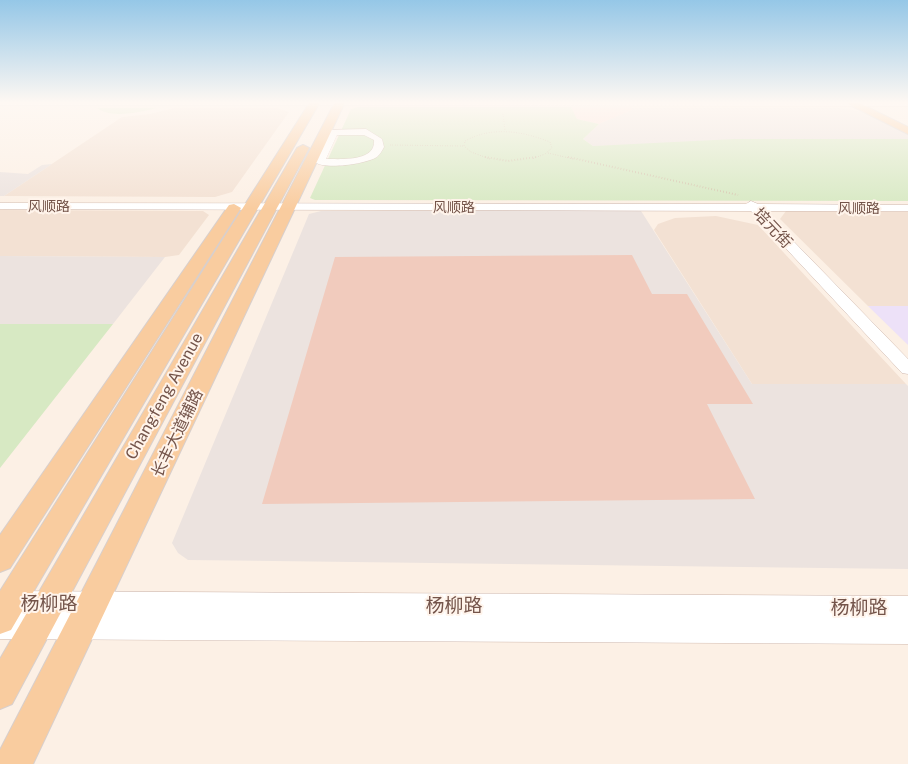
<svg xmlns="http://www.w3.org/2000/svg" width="908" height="764" viewBox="0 0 908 764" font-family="'Public Sans','Noto Sans SC',sans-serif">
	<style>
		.residential { fill: #f3e1d3 }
		.commercial { fill: #fcdfd9 }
		.industrial { fill: #ece3df }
		.education { fill: #ede1f8 }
		.green { fill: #d7e9c3 }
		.building { fill: #f1cbbd }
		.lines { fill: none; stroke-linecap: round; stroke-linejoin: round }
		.minor-casing { stroke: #cfb8ae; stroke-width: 1 }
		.major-casing { stroke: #d8cfcc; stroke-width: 2 }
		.path-far1 { stroke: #d5aea0; stroke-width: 1; stroke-dasharray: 0.5 2; stroke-linecap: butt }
		.path { stroke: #d5aea0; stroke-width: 2; stroke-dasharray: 0.5 2.5; stroke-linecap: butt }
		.minor { fill: #fff; fill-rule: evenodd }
		.major { fill: #f9cc9f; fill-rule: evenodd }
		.labels { text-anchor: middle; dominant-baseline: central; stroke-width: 4; stroke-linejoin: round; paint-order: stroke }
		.far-street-label { font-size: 14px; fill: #74544a; stroke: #fff4eb }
		.street-label { font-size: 16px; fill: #74544a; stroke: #fff4eb }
		.near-street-label { font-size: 19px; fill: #74544a; stroke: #fff4eb }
	</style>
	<rect width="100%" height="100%" fill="#fcf0e5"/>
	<path class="residential" d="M174,108H277L289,112L232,192L215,197L4,196L122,117L150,114Z
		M0,210L203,211L209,215L179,255L165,257L0,256Z
		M786,211L908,212V306H868L780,219Z
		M716,216L758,225L906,384H752L654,230L658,224L675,218Z"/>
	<path class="commercial" d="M571,107H630L633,110L599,124L577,119Z"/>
	<path class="industrial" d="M631,108H840L863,112L908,135V139L593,146L583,139L599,124L632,110Z
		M52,164L4,196H0V172L28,174L42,165Z
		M321,211H641L752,384H906L908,386V569L188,560L178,553L172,543L309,214Z
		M0,256L165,257L113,324H0Z"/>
	<path class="education" d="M868,306H908V345Z"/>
	<path class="green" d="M358,107H571L577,119L599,124L583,139L593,146L735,139H908V201L315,200L310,198L351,109Z
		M97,108H156C141,112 111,119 97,108Z
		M0,324H113L0,468Z"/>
	<path class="building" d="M632,255L652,294H687L753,404H707L755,499L262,504L335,257Z"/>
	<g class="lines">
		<defs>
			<path id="minor" d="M0,102H908V106L0,105Z
				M366,129L382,139L384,147C382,151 380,154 377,157C366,164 324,170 315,162L331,130ZM337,135H364L374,140C376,162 341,159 326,159Z
				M751,201L758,204L908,205V211H764L908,359V374L902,373L751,211L0,209V203L746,204Z
				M0,591L908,596V644L0,639Z"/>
			<path id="major" d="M310,102H320L11,630L0,634V591Z
				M335,102H345L33,764H0V750Z
				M847,102H857L908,127V134L848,104Z
				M303,145L309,148L12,704L0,709V659L297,148Z
				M234,204L241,208L10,568L0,572V535L229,205Z"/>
		</defs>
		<use href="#minor" class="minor-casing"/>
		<use href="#major" class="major-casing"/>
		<path class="path-far1" d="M503,114L505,131
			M390,145L464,146
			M548,153L573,159
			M490,159L471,152L464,146L465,141C492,126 522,131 550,142L552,148L545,154L532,159"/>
		<path class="path" d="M485,157L508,161L536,157
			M568,157L738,195"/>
		<use href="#minor" class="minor"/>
		<use href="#major" class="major"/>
	</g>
	<linearGradient id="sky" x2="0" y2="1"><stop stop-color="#95c7e7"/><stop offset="0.49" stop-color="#fef8f3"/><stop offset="1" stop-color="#fef8f3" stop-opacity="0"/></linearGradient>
	<rect width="908" height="209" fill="url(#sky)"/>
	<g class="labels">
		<g class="far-street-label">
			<text x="49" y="206">风顺路</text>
			<text x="454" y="207">风顺路</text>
			<text x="859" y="208">风顺路</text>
		</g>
		<g class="street-label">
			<text transform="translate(773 228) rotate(47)">培元街</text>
			<text transform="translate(164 396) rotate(-61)">Changfeng Avenue</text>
			<text transform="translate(177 433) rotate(-64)">长丰大道辅路</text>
		</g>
		<g class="near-street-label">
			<text x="49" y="603">杨柳路</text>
			<text x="454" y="605">杨柳路</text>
			<text x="859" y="607">杨柳路</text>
		</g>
	</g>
</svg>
